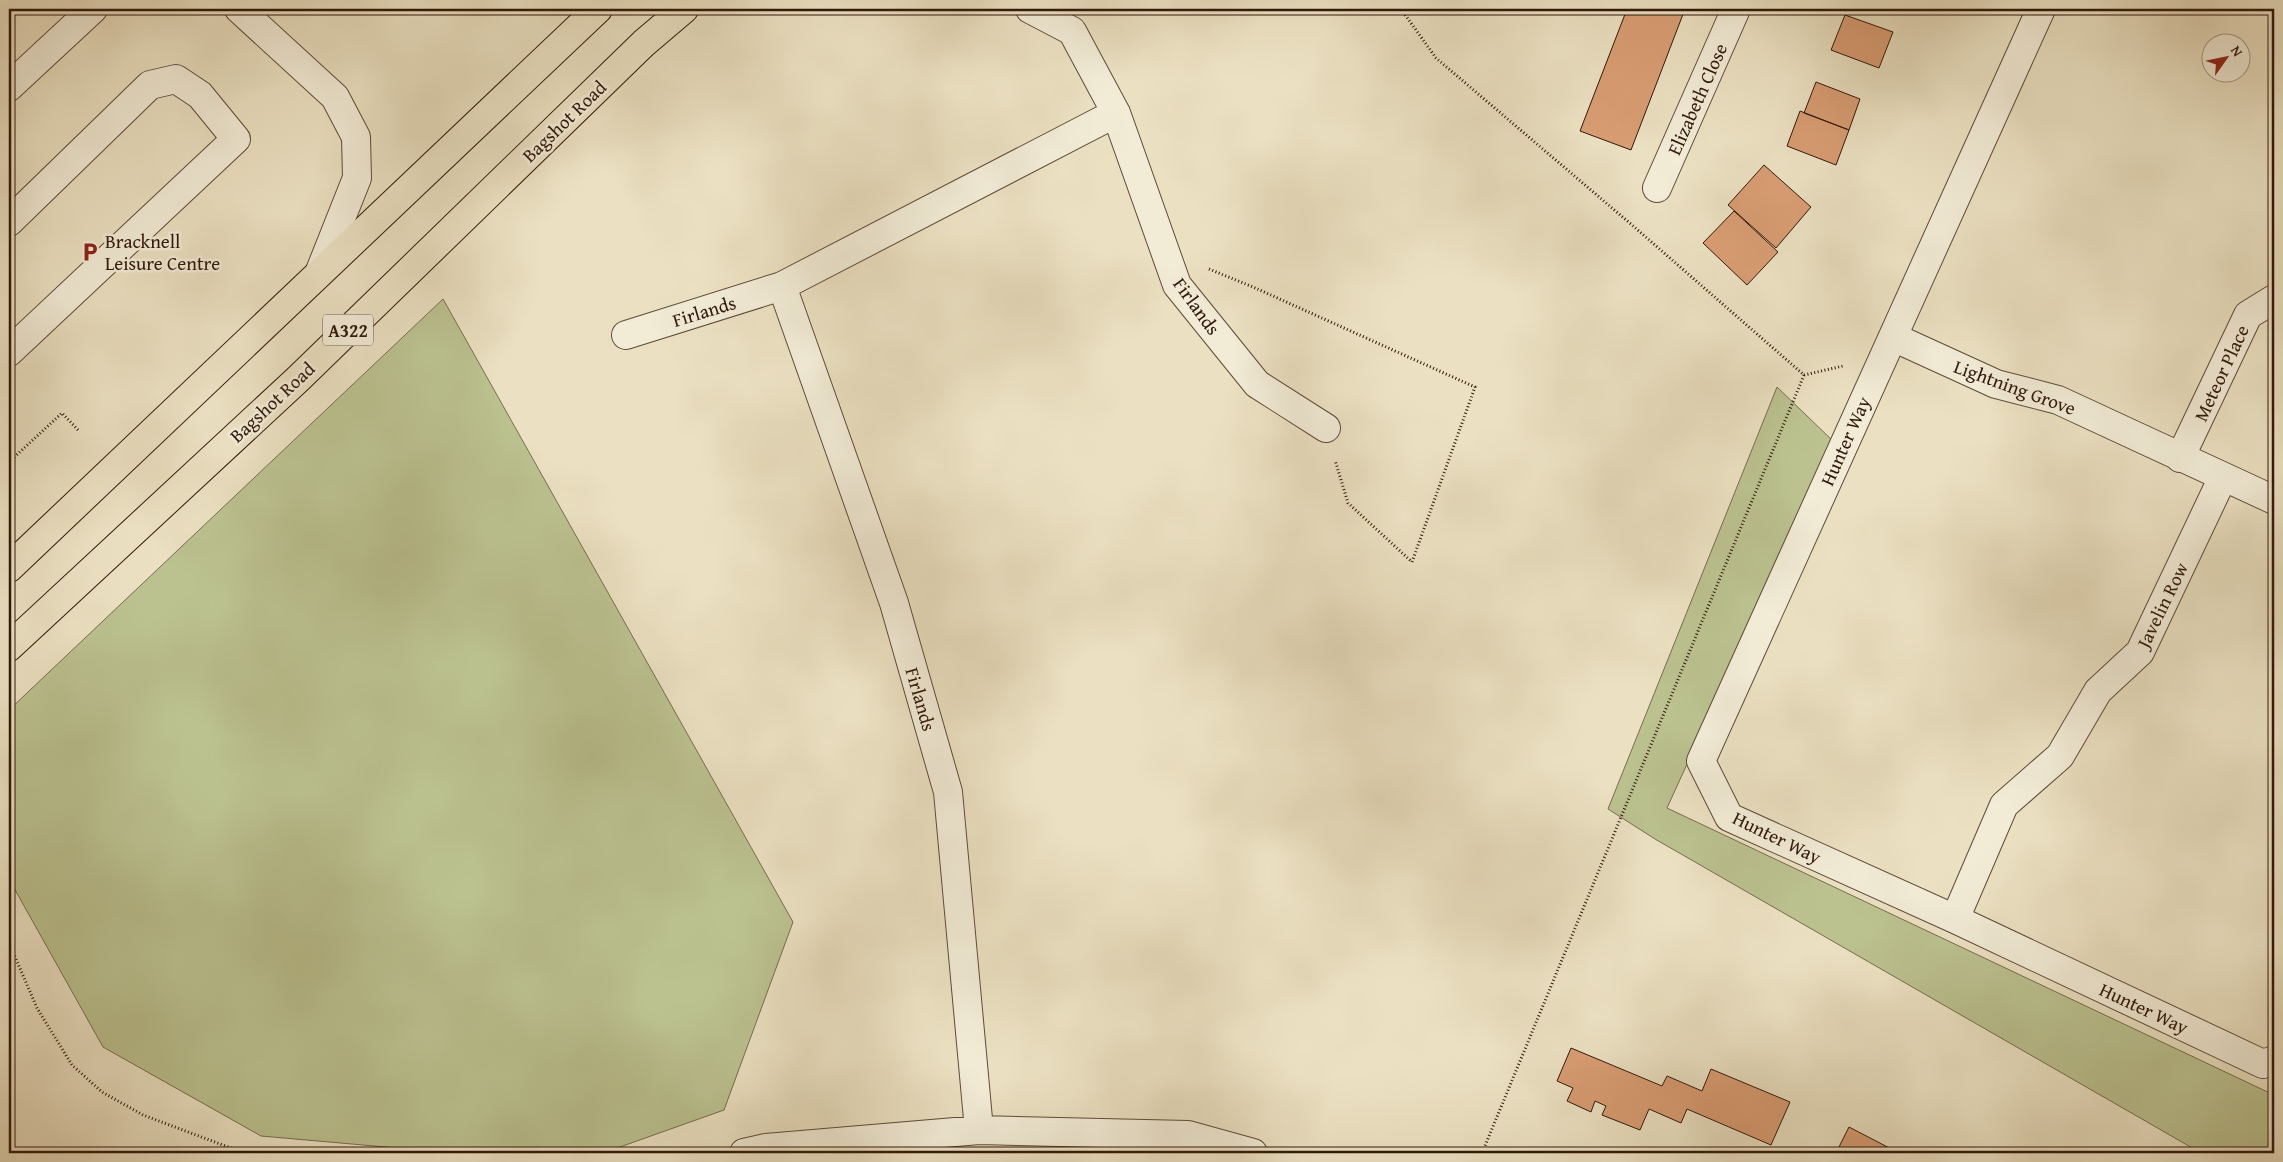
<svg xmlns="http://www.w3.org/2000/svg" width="2283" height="1162" viewBox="0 0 2283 1162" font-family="'Gentium Book Plus',serif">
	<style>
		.green { fill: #bbc290; stroke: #766d4e }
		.building { fill: #d99d73; stroke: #30180b }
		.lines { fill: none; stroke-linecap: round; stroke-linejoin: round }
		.minor-casing { stroke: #5f4a39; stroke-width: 30 }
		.highway-casing { stroke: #30180b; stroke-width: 30 }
		.path { stroke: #30180b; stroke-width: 3; stroke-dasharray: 1 2.5; stroke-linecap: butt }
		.minor { stroke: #f2ecd7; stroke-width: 28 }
		.highway { stroke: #ebe1c2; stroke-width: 28 }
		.labels { text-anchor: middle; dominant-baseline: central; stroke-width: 5; stroke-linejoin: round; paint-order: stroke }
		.shield { fill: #f2ecd7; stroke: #6a5848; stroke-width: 1 }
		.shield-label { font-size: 18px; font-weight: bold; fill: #30180b }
		.street-label { font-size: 19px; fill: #30180b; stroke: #f2ecd7 }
		.poi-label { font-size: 19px; fill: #30180b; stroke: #f2ecd7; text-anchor: start }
	</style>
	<rect width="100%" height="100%" fill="#ebe1c2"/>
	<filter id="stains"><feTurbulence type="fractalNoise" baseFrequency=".004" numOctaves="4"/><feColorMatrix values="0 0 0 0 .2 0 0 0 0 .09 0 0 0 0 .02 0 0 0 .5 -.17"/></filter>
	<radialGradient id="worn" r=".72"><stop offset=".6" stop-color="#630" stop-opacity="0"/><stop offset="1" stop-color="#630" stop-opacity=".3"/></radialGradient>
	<path class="green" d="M443,299L793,922L724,1110L603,1153H454L261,1136L103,1047L9,879V710Z
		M1777,387L1834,442L1667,808L2274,1095V1153H2201L1655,839L1608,809Z"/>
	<path class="building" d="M1627,9H1685L1631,150L1580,131Z
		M1845,15L1893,32L1879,68L1831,50Z
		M1816,82L1860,99L1849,130L1804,113Z
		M1800,111L1849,130L1836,165L1787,146Z
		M1764,165L1811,207L1776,248L1728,205Z
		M1734,211L1778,252L1747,285L1703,243Z
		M1571,1048L1662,1086L1667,1076L1702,1091L1711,1069L1790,1102L1771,1145L1687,1109L1681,1123L1649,1109L1640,1130L1602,1115L1606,1106L1595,1101L1591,1112L1567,1101L1573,1088L1557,1081Z
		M1849,1127L1899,1153H1836Z"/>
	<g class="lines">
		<defs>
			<path id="minor" d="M239,9L335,97L356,137L357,178L320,271
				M1030,9L1072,31L1116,113
				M2041,9L1701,761L1729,817L1955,919L2263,1064L2274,1060
				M9,87L93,9
				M1657,188L1736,9
				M9,222L150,85L176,79L200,95L236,139L9,352
				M782,286L1116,113L1177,285L1257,384L1326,428
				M626,335L782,286L894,603L948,792L979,1130
				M1893,337L1996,384L2058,400L2274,500
				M2180,458L2248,315L2274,299
				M1955,919L2004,805L2060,756L2098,691L2140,652L2223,477
				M744,1153L766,1148L979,1130L1188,1135L1253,1153"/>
			<path id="highway" d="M9,568L598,9
				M9,647L298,379L644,43L684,9"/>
		</defs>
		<use href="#minor" class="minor-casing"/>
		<use href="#highway" class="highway-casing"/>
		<path class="path" d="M1401,9L1436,58L1632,225L1804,375L1482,1153
			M1209,269L1253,287L1475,387L1412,562L1348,503L1335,460
			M1804,375L1843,366
			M9,462L62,413L79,431
			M9,943L37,1008L72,1065L102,1092L143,1115L244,1153"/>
		<use href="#minor" class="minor"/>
		<use href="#highway" class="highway"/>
	</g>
	<defs>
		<symbol id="parking-bare" viewBox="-9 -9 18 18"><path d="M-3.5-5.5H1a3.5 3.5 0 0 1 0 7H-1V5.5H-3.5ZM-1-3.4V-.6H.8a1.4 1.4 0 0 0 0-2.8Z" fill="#8f2418" stroke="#f2ecd7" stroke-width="2.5" paint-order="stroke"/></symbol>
	</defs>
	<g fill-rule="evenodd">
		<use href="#parking-bare" x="76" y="238" width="28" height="28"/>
	</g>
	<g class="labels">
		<rect class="shield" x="323" y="314.5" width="50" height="31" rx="4"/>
		<g class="shield-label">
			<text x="348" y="330">A322</text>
		</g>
		<g class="street-label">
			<text transform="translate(1697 99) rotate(-66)">Elizabeth Close</text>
			<text transform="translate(564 121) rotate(-44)">Bagshot Road</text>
			<text transform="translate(1197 306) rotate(54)">Firlands</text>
			<text transform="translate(704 311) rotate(-17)">Firlands</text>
			<text transform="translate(2221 373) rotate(-65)">Meteor Place</text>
			<text transform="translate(2015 387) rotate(20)">Lightning Grove</text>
			<text transform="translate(272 402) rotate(-43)">Bagshot Road</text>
			<text transform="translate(1845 441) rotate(-66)">Hunter Way</text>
			<text transform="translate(2162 605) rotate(-64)">Javelin Row</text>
			<text transform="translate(921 699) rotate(74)">Firlands</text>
			<text transform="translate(1777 837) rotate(26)">Hunter Way</text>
			<text transform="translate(2144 1008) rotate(25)">Hunter Way</text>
		</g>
		<g class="poi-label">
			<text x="105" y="241">Bracknell<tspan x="105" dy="22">Leisure Centre</tspan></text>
		</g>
	</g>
	<rect width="2283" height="1162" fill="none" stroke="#ebe1c2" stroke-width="30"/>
	<rect x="10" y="10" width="2263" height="1142" fill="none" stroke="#30180b" stroke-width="2.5"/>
	<rect x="15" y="15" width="2253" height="1132" fill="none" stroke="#30180b"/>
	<g transform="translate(2226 58) rotate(57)"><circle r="24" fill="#f2ecd7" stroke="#a49785"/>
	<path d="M0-4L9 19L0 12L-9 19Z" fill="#8f2418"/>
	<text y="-8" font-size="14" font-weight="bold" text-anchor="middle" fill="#30180b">N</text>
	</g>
	<rect width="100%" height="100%" filter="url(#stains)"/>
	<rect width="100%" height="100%" fill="url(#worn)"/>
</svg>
